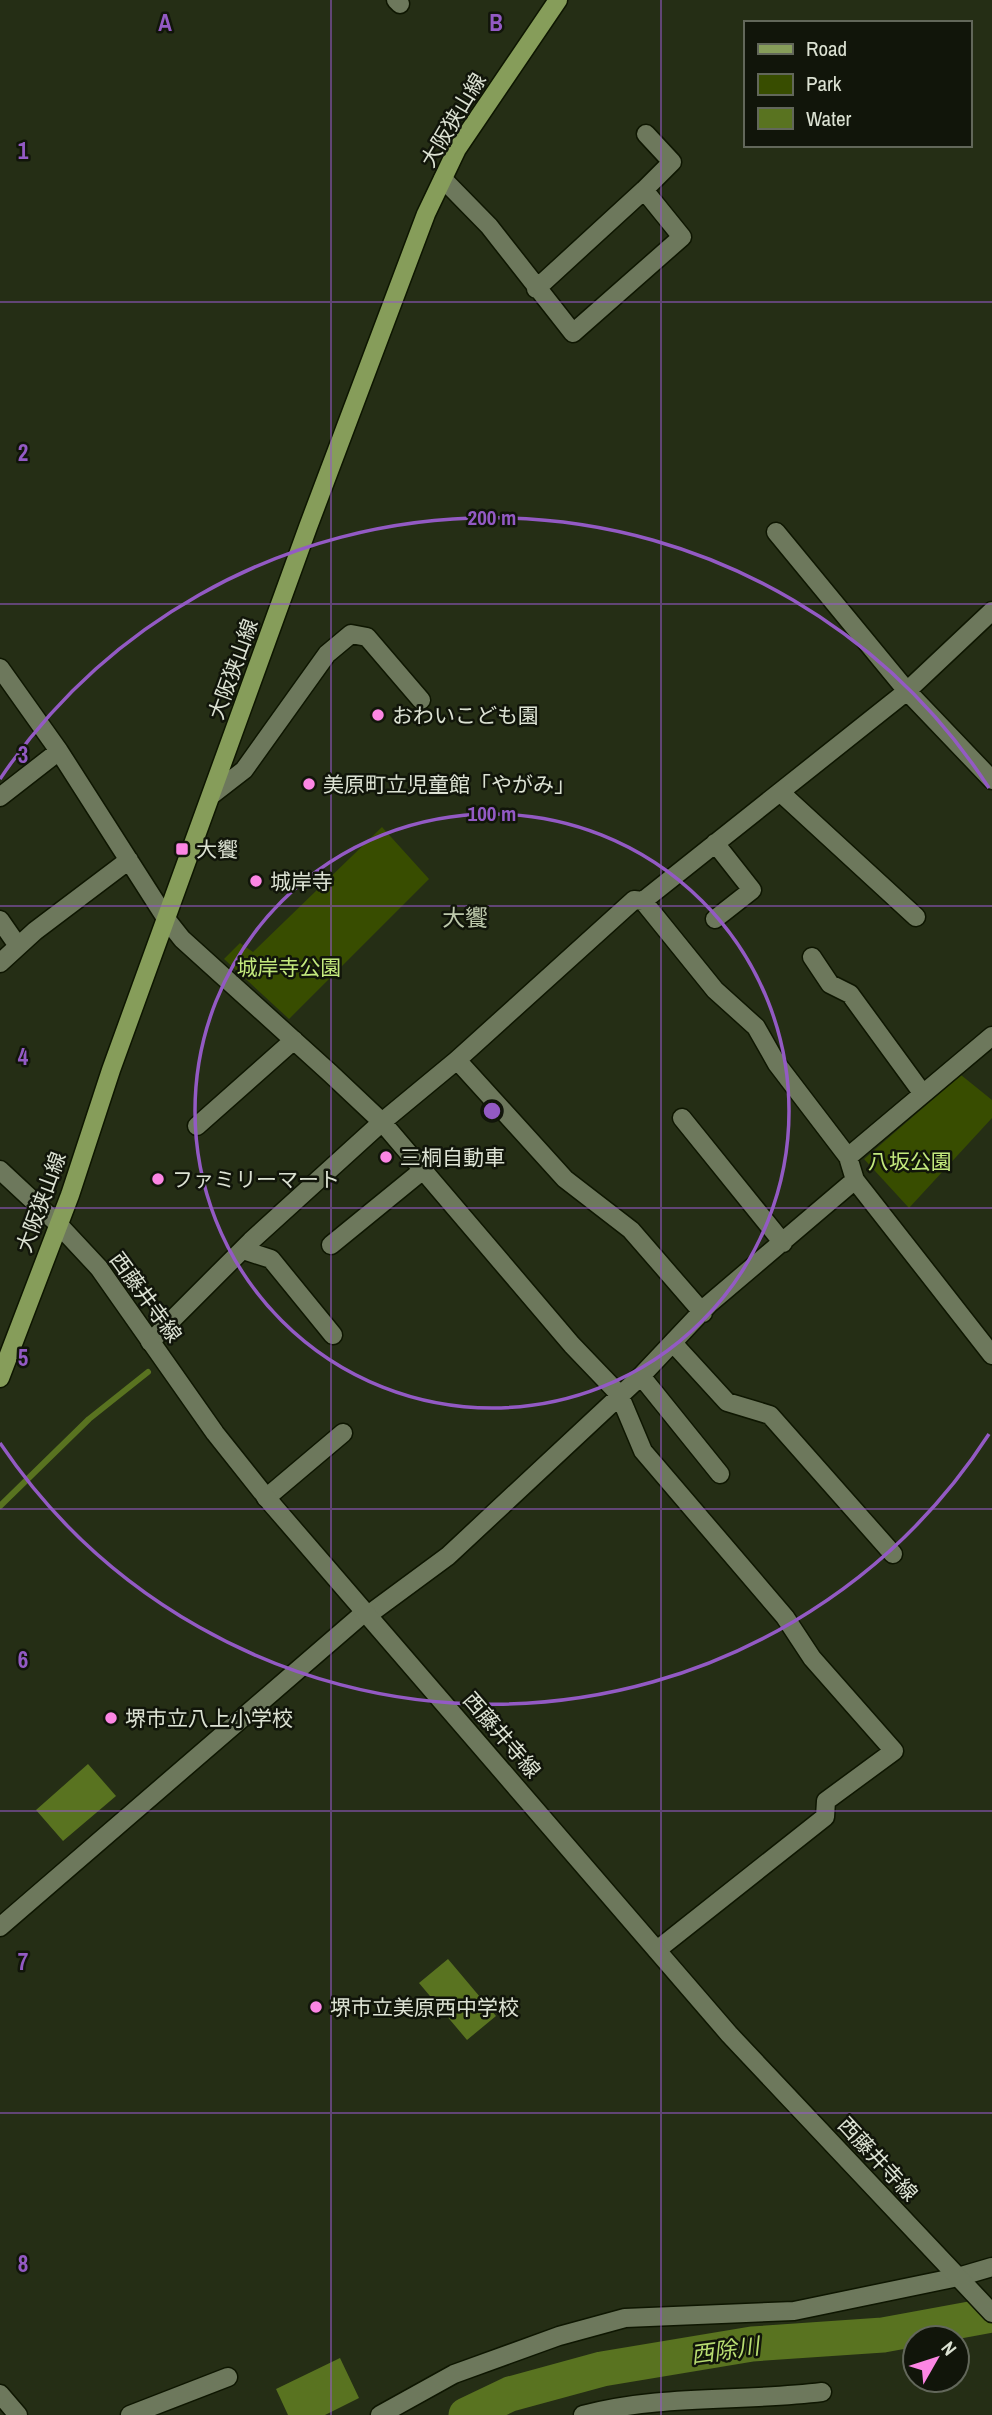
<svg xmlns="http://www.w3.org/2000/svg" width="992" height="2415" viewBox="0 0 992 2415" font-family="'Archivo Narrow','Noto Sans JP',sans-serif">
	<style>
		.green { fill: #384d00 }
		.water { fill: #597320 }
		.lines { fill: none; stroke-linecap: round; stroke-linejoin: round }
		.stream { stroke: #597320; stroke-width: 6 }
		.river { stroke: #597320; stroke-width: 35 }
		.minor-casing { stroke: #0e1601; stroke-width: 21 }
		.secondary-casing { stroke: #0e1601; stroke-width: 21 }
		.primary-casing { stroke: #0e1601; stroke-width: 21 }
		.minor { stroke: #6d785c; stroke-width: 18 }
		.secondary { stroke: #6d785c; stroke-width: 18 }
		.primary { stroke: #869d5a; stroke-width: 18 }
		.grid { fill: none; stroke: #935ac4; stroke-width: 2; stroke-opacity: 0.55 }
		.ring { fill: none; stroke: #935ac4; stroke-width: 3.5 }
		.poi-dot { fill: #fc86e4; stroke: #11150a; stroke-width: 2.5 }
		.labels { text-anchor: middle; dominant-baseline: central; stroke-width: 5; stroke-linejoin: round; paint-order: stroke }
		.street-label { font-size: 21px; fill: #dce2d3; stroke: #11150a }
		.poi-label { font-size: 21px; fill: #dce2d3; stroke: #11150a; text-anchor: start }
		.park-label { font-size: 21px; fill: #c3e97d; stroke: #11150a }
		.neighbourhood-label { font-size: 23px; fill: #bcc8aa; stroke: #11150a }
		.water-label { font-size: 23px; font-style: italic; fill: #b8dd71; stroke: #11150a }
		.grid-label { font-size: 23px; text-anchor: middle; font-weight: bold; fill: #935ac4; stroke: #11150a; stroke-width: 5; stroke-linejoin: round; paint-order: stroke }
		.centre { fill: #935ac4; stroke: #11150a; stroke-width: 3.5 }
		.ring-label { font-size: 21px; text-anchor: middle; font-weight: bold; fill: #935ac4; stroke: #11150a; stroke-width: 5; stroke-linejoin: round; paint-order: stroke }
	</style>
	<rect width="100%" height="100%" fill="#252e15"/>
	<path class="green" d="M382,827L429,879L289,1019L224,959L240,943L253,952Z
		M961,1075L992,1100V1118L909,1208L864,1159Z"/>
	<path class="water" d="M88,1764L116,1796L63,1841L36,1810Z
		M448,1959L496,2016L467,2040L419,1983Z
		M340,2358L359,2398L325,2415H288L276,2389Z"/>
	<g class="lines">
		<path class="stream" d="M0,1506L89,1419L148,1372"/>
		<path class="river" d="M466,2415L510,2394L602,2369L752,2344L883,2335L992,2315"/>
		<defs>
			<path id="minor" d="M396,0L400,4
				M443,179L489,226L573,333L682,237L644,190L536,289
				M644,190L672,162L646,134
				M776,532L907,691L992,780
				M0,668L59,751L167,920L182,939L330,1073L382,1122L572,1345L619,1394L643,1451L785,1617L812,1658L894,1751L826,1801L825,1817L657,1950
				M780,792L916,917
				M213,794L244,770L327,654L351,634L367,637L421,700
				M0,797L59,751
				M715,843L752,890L715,919
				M643,901L715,990L756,1027L777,1064L848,1157L855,1180L992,1355
				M0,920L18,946
				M812,957L830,984L850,994L923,1094
				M0,963L35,931L129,860
				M457,1060L565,1179L631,1230L703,1313
				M682,1118L783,1243
				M197,1126L294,1040
				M848,1157L992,1036
				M331,1245L423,1170
				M243,1250L271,1259L333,1335
				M150,1342L251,1241L382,1122L457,1060L634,900L643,901L907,691L992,611
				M673,1343L727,1402L770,1415L893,1554
				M641,1376L720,1474
				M266,1498L343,1433
				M368,1615L448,1556L641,1376L709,1304L855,1180
				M0,1927L365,1612
				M0,2394L18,2415
				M130,2415L228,2377
				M380,2415L454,2374L559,2336L625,2318L794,2311L958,2277L992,2267
				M583,2415C661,2394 742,2402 822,2392"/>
			<path id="secondary" d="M0,1170L58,1224L99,1268L215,1433L270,1502L729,2034L992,2313"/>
			<path id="primary" d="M0,1378L70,1195L111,1070L308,527L426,214L457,149L558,0"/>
		</defs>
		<use href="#minor" class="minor-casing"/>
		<use href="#secondary" class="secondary-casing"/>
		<use href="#primary" class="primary-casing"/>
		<use href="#minor" class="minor"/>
		<use href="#secondary" class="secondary"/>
		<use href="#primary" class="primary"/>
	</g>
	<path class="grid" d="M331,0V2415M661,0V2415M0,302H992M0,604H992M0,906H992M0,1208H992M0,1509H992M0,1811H992M0,2113H992"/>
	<g class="ring">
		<circle cx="492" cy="1111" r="297"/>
		<path d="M989 1434A593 593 0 0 1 0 1443M0 779A593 593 0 0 1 989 788"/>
	</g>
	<g class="poi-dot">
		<circle cx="378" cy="715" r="7"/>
		<circle cx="309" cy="784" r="7"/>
		<rect x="175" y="842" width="14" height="14" rx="3.5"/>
		<circle cx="256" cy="881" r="7"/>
		<circle cx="386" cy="1157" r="7"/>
		<circle cx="158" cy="1179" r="7"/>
		<circle cx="111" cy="1718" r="7"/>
		<circle cx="316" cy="2007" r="7"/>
	</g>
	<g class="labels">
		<g class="street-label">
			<text transform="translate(453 120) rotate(-59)">大阪狭山線</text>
			<text transform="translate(233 669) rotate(-70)">大阪狭山線</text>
			<text transform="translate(41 1202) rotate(-70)">大阪狭山線</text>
			<text transform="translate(146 1297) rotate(54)">西藤井寺線</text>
			<text transform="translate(502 1735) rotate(49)">西藤井寺線</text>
			<text transform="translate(878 2159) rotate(47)">西藤井寺線</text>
		</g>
		<g class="poi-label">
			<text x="392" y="715">おわいこども園</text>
			<text x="323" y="784">美原町立児童館「やがみ」</text>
			<text x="196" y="849">大饗</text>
			<text x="270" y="881">城岸寺</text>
			<text x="400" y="1157">三桐自動車</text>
			<text x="172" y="1179">ファミリーマート</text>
			<text x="125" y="1718">堺市立八上小学校</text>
			<text x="330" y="2007">堺市立美原西中学校</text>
		</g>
		<g class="park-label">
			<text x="289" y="967">城岸寺公園</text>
			<text x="910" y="1161">八坂公園</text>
		</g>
		<g class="neighbourhood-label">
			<text x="465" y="917">大饗</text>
		</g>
		<g class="water-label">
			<text transform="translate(725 2350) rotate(-8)">西除川</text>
		</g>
	</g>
	<g class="grid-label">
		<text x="165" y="31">A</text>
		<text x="496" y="31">B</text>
		<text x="23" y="159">1</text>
		<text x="23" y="461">2</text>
		<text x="23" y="763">3</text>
		<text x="23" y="1065">4</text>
		<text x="23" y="1366">5</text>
		<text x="23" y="1668">6</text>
		<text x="23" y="1970">7</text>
		<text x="23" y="2272">8</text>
	</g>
	<circle cx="492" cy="1111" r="10" class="centre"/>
	<g class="ring-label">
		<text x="492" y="525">200 m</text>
		<text x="492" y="821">100 m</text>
	</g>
	<rect x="744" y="21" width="228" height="126" fill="#11150a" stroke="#62675a" stroke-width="2"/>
	<rect x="758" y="44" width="35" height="10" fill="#869d5a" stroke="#62675a" stroke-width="2"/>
	<text x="806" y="56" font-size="21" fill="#dce2d3">Road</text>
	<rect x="758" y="74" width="35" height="21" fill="#384d00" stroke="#62675a" stroke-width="2"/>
	<text x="806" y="91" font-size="21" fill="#dce2d3">Park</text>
	<rect x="758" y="108" width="35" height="21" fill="#597320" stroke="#62675a" stroke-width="2"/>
	<text x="806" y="126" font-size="21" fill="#dce2d3">Water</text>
	<g transform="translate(936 2359) rotate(51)"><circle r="33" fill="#11150a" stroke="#62675a" stroke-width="2"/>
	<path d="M0-5L12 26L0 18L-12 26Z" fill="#fc86e4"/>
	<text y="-10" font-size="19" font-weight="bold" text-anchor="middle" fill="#dce2d3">N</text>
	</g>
</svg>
